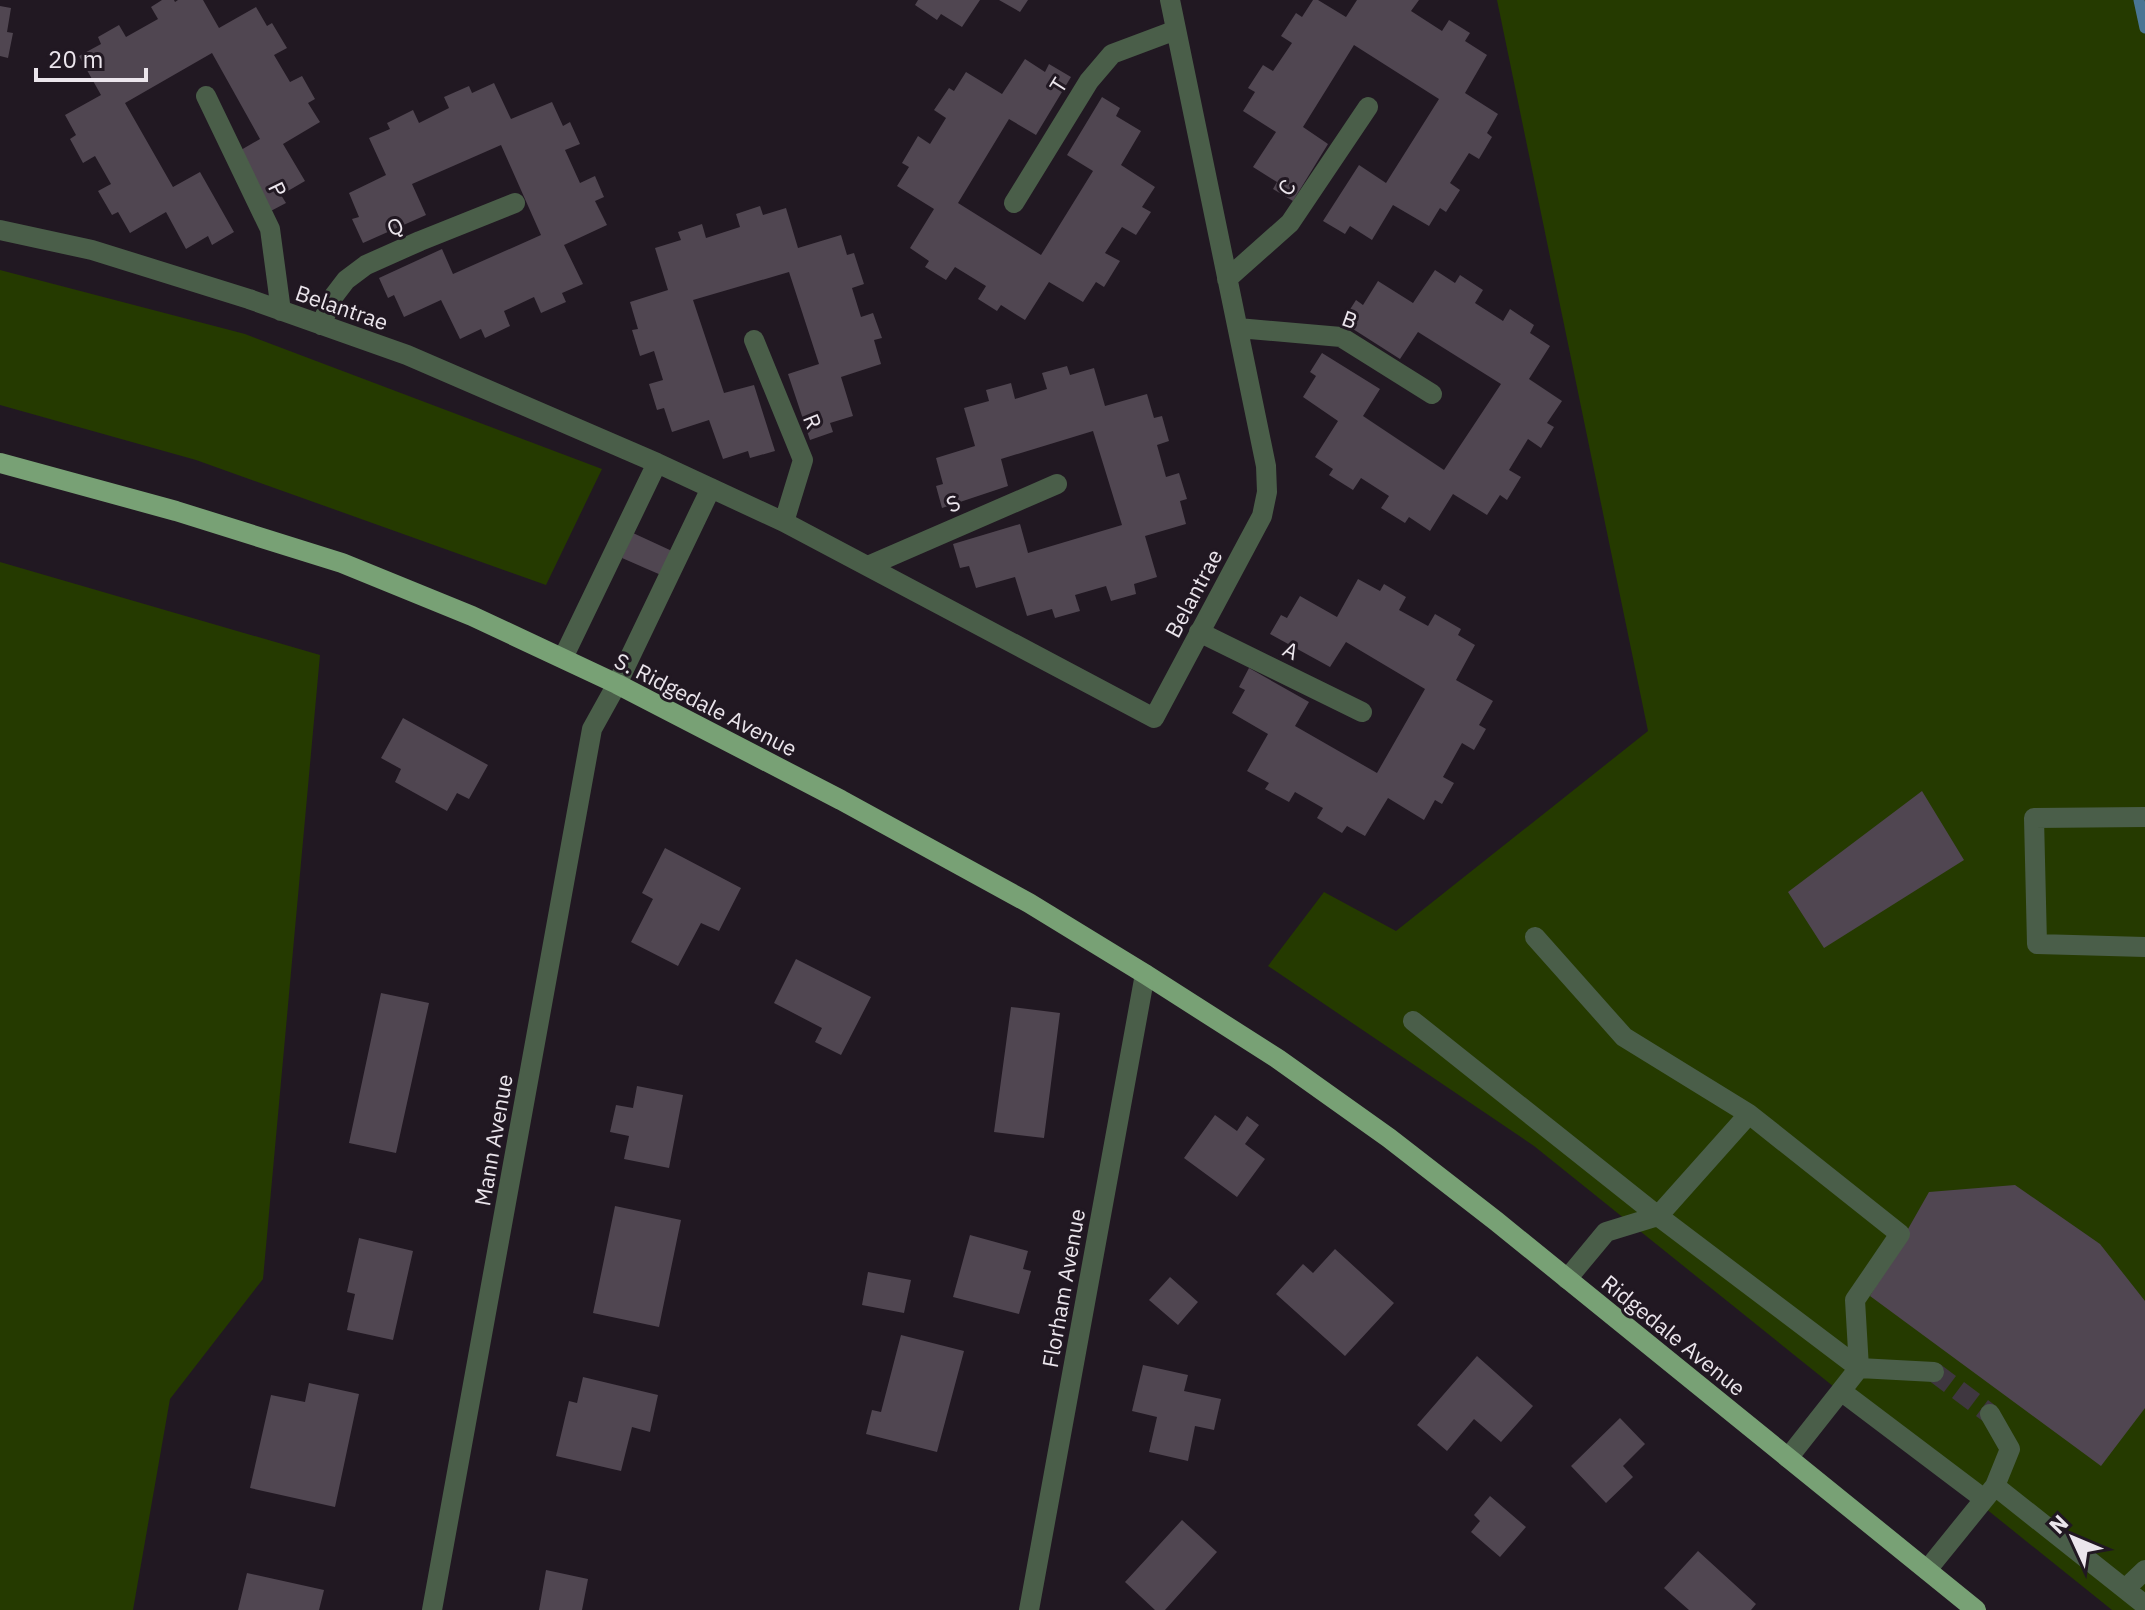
<svg xmlns="http://www.w3.org/2000/svg" width="2145" height="1610" viewBox="0 0 2145 1610" font-family="'IBM Plex Sans',sans-serif">
	<style>
		.green { fill: #253a00 }
		.lines { fill: none; stroke-linecap: round; stroke-linejoin: round }
		.stream { stroke: #497694; stroke-width: 11 }
		.building { fill: #504651 }
		.minor-tunnel { stroke: #3f3740; stroke-width: 20; stroke-dasharray: 20 10; stroke-linecap: butt }
		.minor { stroke: #4a5e49; stroke-width: 20 }
		.major { stroke: #78a175; stroke-width: 20 }
		.labels { text-anchor: middle; dominant-baseline: central; stroke-width: 6; stroke-linejoin: round; paint-order: stroke }
		.street-label { font-size: 22px; fill: #ebe5ec; stroke: #211822 }
	</style>
	<rect width="100%" height="100%" fill="#211822"/>
	<path class="green" d="M1497,0H2145V1610H2112L1534,1146L1268,966L1324,892L1396,931L1648,731Z
		M0,270L245,334L602,469L546,585L196,460L0,405Z
		M0,562L320,655L263,1279L170,1399L133,1610H0Z"/>
	<g class="lines">
		<path class="stream" d="M2139,0L2145,28"/>
	</g>
	<path class="building" d="M162,0H174L175,2L178,0H203L219,28L256,7L267,26L272,23L287,48L274,55L290,82L302,76L315,99L308,103L320,122L283,144L305,181L281,195L286,203L267,213L234,154L260,139L212,53L125,103L173,187L200,172L234,232L212,245L208,236L186,249L166,212L130,233L118,212L112,215L98,191L111,184L95,156L83,163L70,139L76,135L65,115L101,95L79,56L101,44L98,37L119,25L126,37L158,19L151,7Z
		M918,0H980L962,27L941,14L937,20L915,5Z
		M999,0H1028L1020,12Z
		M1313,0H1318L1346,17L1357,0H1419L1411,11L1442,31L1449,20L1470,33L1465,41L1487,55L1465,93L1498,114L1487,133L1492,137L1479,159L1469,153L1450,183L1460,190L1446,212L1440,208L1429,226L1393,205L1372,240L1350,226L1345,234L1323,221L1359,165L1386,183L1439,99L1354,45L1303,127L1328,144L1293,201L1273,189L1277,182L1253,167L1276,132L1243,111L1255,92L1248,88L1263,65L1273,71L1292,43L1281,36L1296,13L1302,17Z
		M0,6L11,8L7,32L13,33L8,58L0,56Z
		M1025,59L1045,72L1049,64L1071,77L1036,135L1009,119L958,203L1041,255L1093,171L1067,155L1102,97L1120,108L1116,116L1141,131L1121,165L1155,187L1142,207L1151,212L1136,235L1122,227L1105,253L1120,261L1104,287L1096,282L1083,302L1049,282L1025,320L1001,305L997,311L978,299L986,286L955,267L946,280L925,267L929,261L910,248L934,209L897,186L909,167L902,163L918,136L930,144L946,118L934,110L949,88L954,91L966,72L1002,94Z
		M494,83L511,119L552,102L563,126L570,122L580,144L565,150L580,183L595,176L604,197L595,201L607,225L564,245L583,284L562,293L566,302L541,313L534,297L504,311L510,326L485,338L481,329L460,339L441,300L404,317L394,295L388,298L379,278L442,249L453,274L541,235L501,145L412,184L426,215L363,243L352,219L359,217L349,193L386,175L369,138L390,129L387,123L413,110L419,123L449,108L444,97L469,86L472,93Z
		M760,206L763,215L786,208L798,248L841,235L847,255L854,253L864,284L852,288L861,317L873,313L882,338L874,340L881,364L841,377L853,416L830,423L833,432L810,440L788,374L819,364L789,272L693,300L724,393L754,385L775,451L750,458L748,451L723,459L709,420L672,432L664,408L657,410L649,384L663,380L654,351L640,356L632,330L638,329L630,302L668,290L655,248L681,240L678,232L702,224L706,238L740,227L736,214Z
		M1435,270L1455,283L1460,275L1483,290L1475,303L1503,321L1510,309L1534,325L1530,333L1550,346L1529,379L1562,401L1547,423L1554,427L1541,448L1528,439L1509,470L1521,477L1507,500L1500,495L1487,515L1453,494L1430,531L1409,517L1405,523L1381,508L1389,496L1361,478L1353,490L1329,475L1333,469L1315,457L1338,421L1303,397L1316,376L1310,372L1322,353L1380,389L1363,416L1444,470L1501,384L1418,332L1400,359L1342,322L1356,300L1363,305L1378,281L1413,303Z
		M1067,366L1070,375L1094,368L1105,406L1147,394L1154,418L1162,416L1169,441L1157,445L1166,477L1179,473L1187,499L1180,501L1186,524L1145,536L1157,577L1134,584L1136,594L1111,601L1106,586L1075,595L1080,611L1055,618L1052,609L1027,616L1015,577L976,588L969,566L960,568L953,544L1020,524L1028,553L1122,525L1093,431L1001,459L1008,486L942,508L936,486L943,484L936,458L975,446L964,408L989,401L986,390L1011,383L1015,399L1047,389L1042,373Z
		M633,533L672,551L661,575L622,558Z
		M1358,579L1380,591L1384,584L1406,597L1399,610L1428,626L1435,614L1461,629L1458,635L1475,645L1456,680L1493,701L1479,725L1486,729L1474,750L1462,743L1443,777L1454,783L1442,804L1435,800L1424,820L1388,798L1365,836L1347,826L1342,833L1317,818L1323,808L1295,792L1289,802L1265,789L1269,783L1247,771L1268,734L1232,713L1245,690L1239,687L1249,668L1309,702L1295,726L1377,773L1425,689L1346,642L1330,667L1270,634L1281,615L1287,618L1300,596L1337,617Z
		M403,718L488,765L469,799L457,793L447,811L395,782L401,769L381,758Z
		M1922,791L1964,860L1824,948L1788,892Z
		M665,848L741,888L719,931L701,923L678,966L631,942L653,899L642,893Z
		M796,959L871,997L841,1055L815,1042L822,1028L774,1003Z
		M381,993L429,1003L396,1153L349,1143Z
		M1011,1007L1060,1013L1044,1138L994,1132Z
		M637,1086L683,1095L669,1168L624,1159L629,1136L610,1132L616,1105L633,1108Z
		M1215,1115L1237,1131L1247,1116L1259,1125L1245,1144L1265,1159L1237,1197L1184,1158Z
		M2015,1185L2100,1244L2145,1301V1408L2101,1466L1870,1296L1929,1192Z
		M615,1206L681,1220L659,1327L593,1313Z
		M970,1235L1028,1251L1023,1269L1031,1271L1019,1314L953,1297Z
		M359,1238L413,1251L393,1340L347,1330L355,1294L347,1292Z
		M1335,1249L1394,1303L1345,1356L1276,1294L1303,1264L1313,1273Z
		M868,1272L911,1280L904,1313L862,1305Z
		M1170,1277L1198,1302L1178,1325L1149,1300Z
		M901,1335L964,1351L937,1452L866,1434L872,1410L881,1412Z
		M1477,1356L1533,1406L1501,1442L1474,1419L1447,1451L1417,1425Z
		M1143,1365L1188,1375L1184,1391L1221,1399L1214,1430L1195,1426L1188,1461L1149,1452L1157,1417L1132,1411Z
		M583,1377L658,1395L650,1432L632,1427L621,1471L556,1456L569,1401L577,1403Z
		M309,1383L359,1394L335,1507L250,1488L271,1395L305,1402Z
		M1620,1418L1645,1444L1623,1466L1633,1477L1606,1503L1571,1466Z
		M1490,1496L1526,1527L1500,1557L1471,1532L1480,1521L1474,1515Z
		M1182,1520L1217,1552L1165,1610H1155L1125,1582Z
		M1698,1551L1756,1604L1751,1610H1689L1664,1588Z
		M546,1570L588,1579L582,1610H539Z
		M247,1573L324,1590L319,1610H238Z"/>
	<g class="lines">
		<path class="minor-tunnel" d="M1934,1372L1990,1414"/>
		<path class="minor" d="M206,96L270,229L281,311
			M1014,203L1089,81L1112,54L1176,30
			M0,230L92,250L249,299L407,355L657,463L784,522L1154,718L1262,516L1267,492L1266,466L1170,0
			M1227,279L1290,223L1368,107
			M321,325L333,297L346,280L366,265L420,241L515,203
			M1238,328L1341,337L1432,394
			M754,340L803,460L784,522
			M868,566L1057,484
			M1199,632L1362,712
			M563,658L657,463
			M2145,817L2034,818L2037,944L2145,947
			M1535,937L1624,1037L1749,1114
			M1413,1021L1658,1216L1859,1368L1934,1372
			M1567,1279L1606,1232L1658,1216L1749,1114L1900,1234L1855,1300L1859,1368L1788,1458
			M1841,1391L1984,1499
			M1995,1486L2145,1605
			M1927,1570L1995,1486L2010,1449L1990,1414
			M2125,1589L2145,1570
			M432,1610L592,729L617,684L711,488
			M1029,1610L1145,974"/>
		<path class="major" d="M0,463L176,511L342,563L472,616L617,684L841,800L1029,903L1145,974L1278,1059L1389,1138L1496,1221L1976,1610"/>
	</g>
	<g class="labels">
		<g class="street-label">
			<text transform="translate(1058 85) rotate(-58)">T</text>
			<text transform="translate(1286 187) rotate(-56)">C</text>
			<text transform="translate(278 189) rotate(64)">P</text>
			<text transform="translate(395 226) rotate(-24)">Q</text>
			<text transform="translate(342 307) rotate(19)">Belantrae</text>
			<text transform="translate(1350 319) rotate(20)">B</text>
			<text transform="translate(813 421) rotate(68)">R</text>
			<text transform="translate(953 503) rotate(-24)">S</text>
			<text transform="translate(1193 593) rotate(-62)">Belantrae</text>
			<text transform="translate(1291 650) rotate(26)">A</text>
			<text transform="translate(706 704) rotate(27)">S. Ridgedale Avenue</text>
			<text transform="translate(493 1140) rotate(-80)">Mann Avenue</text>
			<text transform="translate(1063 1288) rotate(-80)">Florham Avenue</text>
			<text transform="translate(1674 1335) rotate(39)">Ridgedale Avenue</text>
		</g>
	</g>
	<g transform="translate(2073 1538) rotate(314)" stroke="#211822" stroke-width="6" paint-order="stroke">
	<path d="M0-6L14 30L0 20L-14 30Z" fill="#ebe5ec"/>
	<text y="-12" font-size="22" font-weight="bold" text-anchor="middle" fill="#ebe5ec">N</text>
	</g>
	<path d="M36 68v12h110v-12" fill="none" stroke="#ebe5ec" stroke-width="4"/>
	<text x="48" y="68" font-size="24" fill="#ebe5ec" stroke="#211822" stroke-width="6" paint-order="stroke">20 m</text>
</svg>
